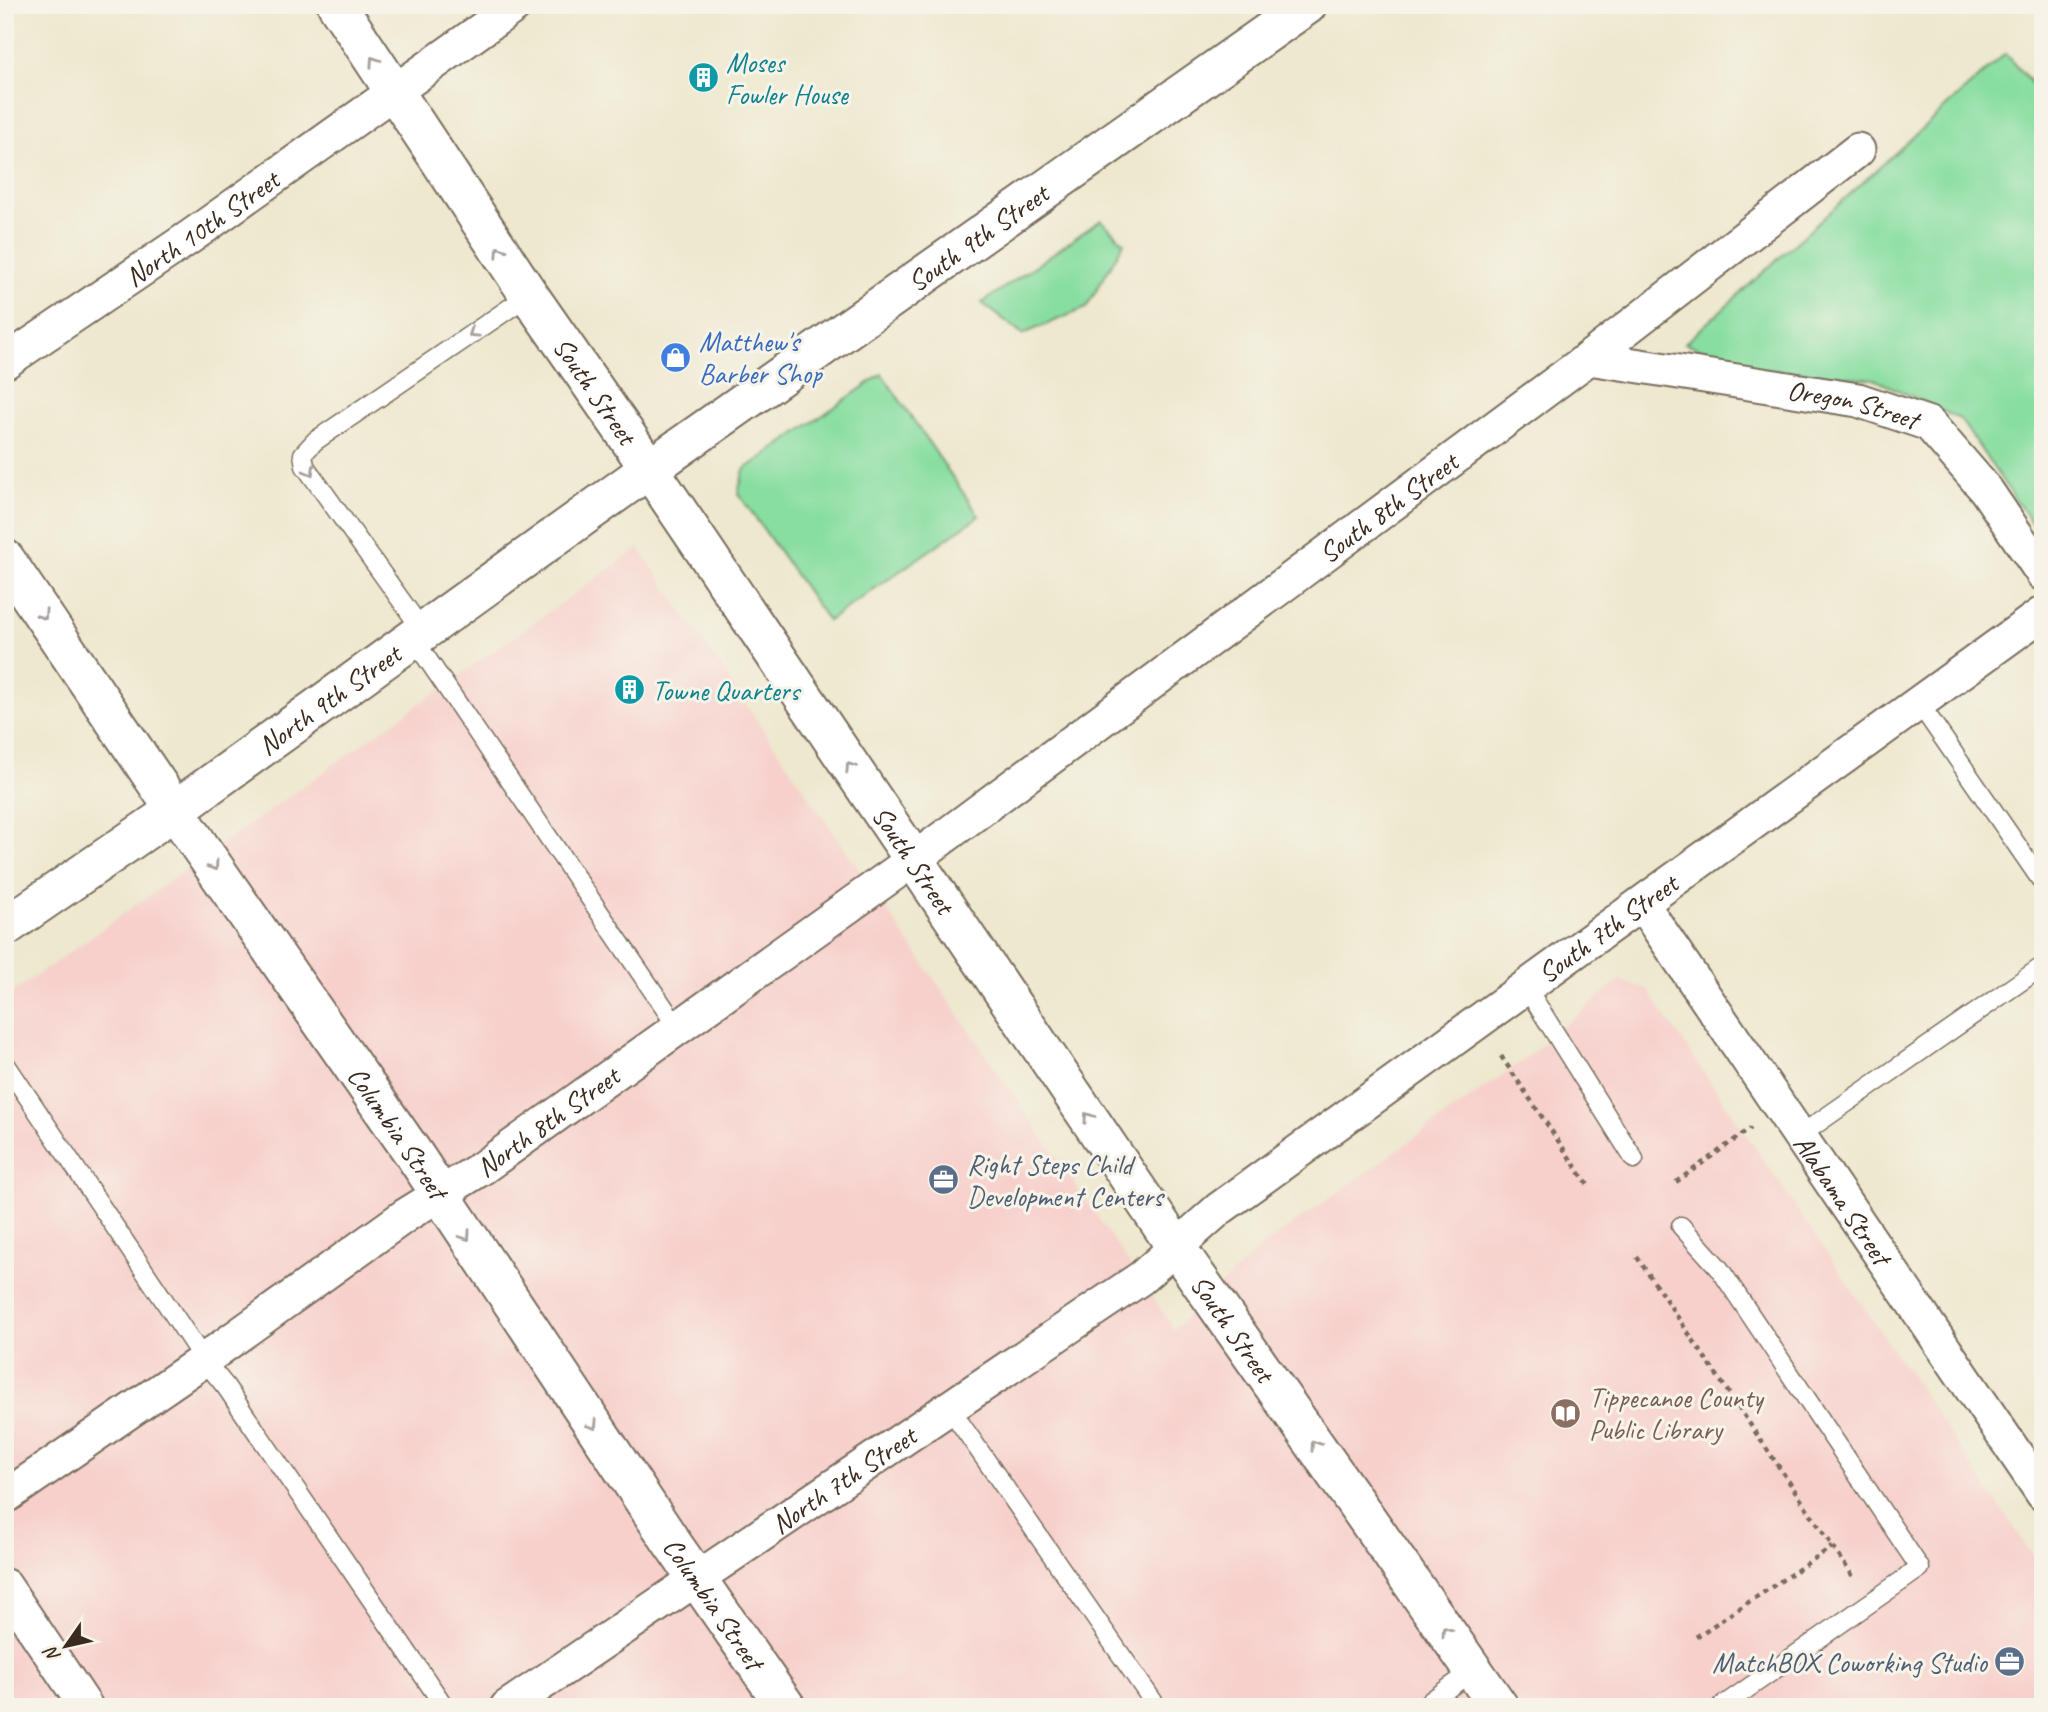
<svg xmlns="http://www.w3.org/2000/svg" width="2048" height="1712" viewBox="0 0 2048 1712" font-family="Caveat,sans-serif">
	<style>
		.built { fill: #f7d0cc }
		.green { fill: #88dea1; stroke: #628460; stroke-width: 2 }
		.lines { fill: none; stroke-linecap: round; stroke-linejoin: round }
		.service-casing { stroke: #796c5c; stroke-width: 21 }
		.minor-casing { stroke: #796c5c; stroke-width: 37 }
		.tertiary-casing { stroke: #796c5c; stroke-width: 42 }
		.secondary-casing { stroke: #796c5c; stroke-width: 42 }
		.primary-casing { stroke: #796c5c; stroke-width: 42 }
		.path { stroke: #796c5c; stroke-width: 4.5; stroke-dasharray: 5 5; stroke-linecap: butt }
		.service { stroke: #fff; stroke-width: 18 }
		.minor { stroke: #fff; stroke-width: 33 }
		.tertiary { stroke: #fff; stroke-width: 38 }
		.secondary { stroke: #fff; stroke-width: 38 }
		.primary { stroke: #fff; stroke-width: 38 }
		.oneway { stroke: #a79f9a }
		.labels { text-anchor: middle; dominant-baseline: central; stroke-width: 6; stroke-linejoin: round; paint-order: stroke }
		.culture-label { font-size: 28px; fill: #0d838f; stroke: #f7f3e8; text-anchor: start }
		.street-label { font-size: 28px; fill: #3b2a1e; stroke: #f7f3e8 }
		.shop-label { font-size: 28px; fill: #366cbe; stroke: #f7f3e8; text-anchor: start }
		.service-label { font-size: 28px; fill: #4e5e75; stroke: #f7f3e8; text-anchor: start }
		.education-label { font-size: 28px; fill: #785e54; stroke: #f7f3e8; text-anchor: start }
	</style>
	<rect width="100%" height="100%" fill="#f7f3e8"/>
	<filter id="ink" filterUnits="userSpaceOnUse"><feTurbulence type="fractalNoise" baseFrequency=".0143" numOctaves="2"/><feDisplacementMap in="SourceGraphic" scale="14" xChannelSelector="R" yChannelSelector="G"/><feConvolveMatrix kernelMatrix="1 2 1 2 8 2 1 2 1" color-interpolation-filters="sRGB"/></filter>
	<filter id="wash" filterUnits="userSpaceOnUse"><feTurbulence type="fractalNoise" baseFrequency=".00686" numOctaves="4" result="noise"/><feDisplacementMap in="SourceGraphic" scale="28" xChannelSelector="R" yChannelSelector="G"/><feGaussianBlur stdDeviation="1.57" result="paint"/><feColorMatrix in="noise" values="0 0 0 0 0 0 0 0 0 0 0 0 0 0 0 0 0 1.4 0 .05"/><feComposite in="paint" operator="in"/></filter>
	<g filter="url(#wash)">
		<rect width="100%" height="100%" fill="#ede8ce"/>
		<path class="built" d="M639,548L1174,1329L1260,1248L1525,1059L1619,980L1647,989L2043,1570V1707H5V998Z"/>
		<path class="green" d="M2005,54L2043,96V540L1960,419L1874,379L1749,368L1685,343Z
			M1101,220L1124,243L1086,308L1023,334L982,303Z
			M882,374L979,516L828,621L738,493L744,470Z"/>
	</g>
	<g filter="url(#ink)">
		<g class="lines">
			<defs>
				<path id="service" d="M423,631L305,466L303,454L315,441L529,295
					M413,638L678,1028
					M1919,703L2043,883
					M1526,987L1634,1159
					M5,1063L204,1360L226,1387L440,1700
					M1799,1136L2043,966
					M1681,1226L1719,1268L1920,1568L1721,1707
					M949,1407L1157,1707
					M1422,1707L1474,1670"/>
				<g id="minor">
					<path id="s1" d="M1589,358L1858,400L1929,424L1986,490L2043,574"/>
					<path id="s2" d="M5,362L190,237L516,5"/>
					<path id="s3" d="M1642,904L2043,1494"/>
					<path id="s4" d="M5,1497L204,1360L406,1215L482,1168L913,860L1589,358L1858,150"/>
					<path d="M5,1586L86,1707"/>
					<path id="s5" d="M507,1707L1141,1278L1219,1209L2043,613"/>
				</g>
				<g id="tertiary">
					<path id="s6" d="M649,469L1307,5"/>
				</g>
				<g id="secondary">
					<path id="s7" d="M5,927L175,810L649,469"/>
				</g>
				<g id="primary">
					<path id="s8" d="M337,5L529,295L625,433L1176,1247L1499,1707"/>
					<path id="s9" d="M5,559L200,847L415,1156L672,1543L786,1707"/>
				</g>
			</defs>
			<use href="#service" class="service-casing"/>
			<use href="#minor" class="minor-casing"/>
			<use href="#tertiary" class="tertiary-casing"/>
			<use href="#secondary" class="secondary-casing"/>
			<use href="#primary" class="primary-casing"/>
			<path class="path" d="M1501,1056L1590,1188
				M1676,1182L1751,1128
				M1637,1257L1854,1578
				M1696,1637L1832,1547"/>
			<use href="#service" class="service"/>
			<use href="#minor" class="minor"/>
			<use href="#tertiary" class="tertiary"/>
			<use href="#secondary" class="secondary"/>
			<use href="#primary" class="primary"/>
		</g>
		<defs><path id="oneway-chevron" d="M-2-3.5L2.5 0L-2 3.5" fill="none" stroke-width="1.6" stroke-linecap="round" stroke-linejoin="round" transform="scale(1.75)"/></defs>
		<g class="oneway">
			<use href="#oneway-chevron" transform="translate(374 61) rotate(-124)"/>
			<use href="#oneway-chevron" transform="translate(500 251) rotate(-123)"/>
			<use href="#oneway-chevron" transform="translate(473 333) rotate(146)"/>
			<use href="#oneway-chevron" transform="translate(310 471) rotate(60)"/>
			<use href="#oneway-chevron" transform="translate(43 615) rotate(56)"/>
			<use href="#oneway-chevron" transform="translate(850 767) rotate(-124)"/>
			<use href="#oneway-chevron" transform="translate(214 866) rotate(55)"/>
			<use href="#oneway-chevron" transform="translate(1088 1117) rotate(-124)"/>
			<use href="#oneway-chevron" transform="translate(466 1236) rotate(56)"/>
			<use href="#oneway-chevron" transform="translate(593 1425) rotate(56)"/>
			<use href="#oneway-chevron" transform="translate(1315 1445) rotate(-125)"/>
			<use href="#oneway-chevron" transform="translate(1446 1631) rotate(-125)"/>
		</g>
	</g>
	<defs>
		<symbol id="building-disc" viewBox="-11 -11 22 22"><circle r="9.5" fill="#0f9aa8" stroke="#f7f3e8"/><path d="M-4-6H4V6H1V3H-1V6H-4ZM-2.5-4.3h1.7v1.8h-1.7ZM.8-4.3h1.7v1.8H.8ZM-2.5-1h1.7V.8h-1.7ZM.8-1h1.7V.8H.8Z" fill="#fff"/></symbol>
		<symbol id="shop-disc" viewBox="-11 -11 22 22"><circle r="9.5" fill="#3f7fe0" stroke="#f7f3e8"/><path d="M-5-2.5h2.3a2.7 3.5 0 0 1 5.4 0H5L5.5 6h-11ZM-1.5-2.5h3a1.5 2.3 0 0 0-3 0Z" fill="#fff"/></symbol>
		<symbol id="office-disc" viewBox="-11 -11 22 22"><circle r="9.5" fill="#5c6f8a" stroke="#f7f3e8"/><path d="M-6-3h4V-5.5h4V-3h4V5H-6ZM-1-4.5V-3h2v-1.5ZM-6 0V1H6V0Z" fill="#fff"/></symbol>
		<symbol id="library-disc" viewBox="-11 -11 22 22"><circle r="9.5" fill="#8d6e63" stroke="#f7f3e8"/><path d="M-6-4Q-3-5.5-.7-3.5V5Q-3 3-6 4ZM6-4Q3-5.5 .7-3.5V5Q3 3 6 4Z" fill="#fff"/></symbol>
	</defs>
	<g fill-rule="evenodd">
		<use href="#building-disc" x="686" y="60" width="35" height="35"/>
		<use href="#shop-disc" x="658" y="340" width="35" height="35"/>
		<use href="#building-disc" x="612" y="672" width="35" height="35"/>
		<use href="#office-disc" x="926" y="1162" width="35" height="35"/>
		<use href="#library-disc" x="1548" y="1396" width="35" height="35"/>
		<use href="#office-disc" x="1992" y="1644" width="35" height="35"/>
	</g>
	<g class="labels">
		<g class="culture-label">
			<text x="726" y="62">Moses<tspan x="726" dy="32">Fowler House</tspan></text>
			<text x="652" y="690">Towne Quarters</text>
		</g>
		<g class="street-label">
			<text stroke="none"><textPath href="#s2" startOffset="238">North 10th Street</textPath></text>
			<text stroke="none"><textPath href="#s6" startOffset="402">South 9th Street</textPath></text>
			<text stroke="none"><textPath href="#s8" startOffset="464">South Street</textPath></text>
			<text stroke="none"><textPath href="#s1" startOffset="268">Oregon Street</textPath></text>
			<text stroke="none"><textPath href="#s4" startOffset="1701">South 8th Street</textPath></text>
			<text stroke="none"><textPath href="#s7" startOffset="396">North 9th Street</textPath></text>
			<text stroke="none"><textPath href="#s8" startOffset="1031">South Street</textPath></text>
			<text stroke="none"><textPath href="#s5" startOffset="1349">South 7th Street</textPath></text>
			<text stroke="none"><textPath href="#s4" startOffset="660">North 8th Street</textPath></text>
			<text stroke="none"><textPath href="#s9" startOffset="695">Columbia Street</textPath></text>
			<text stroke="none"><textPath href="#s3" startOffset="357">Alabama Street</textPath></text>
			<text stroke="none"><textPath href="#s8" startOffset="1598">South Street</textPath></text>
			<text stroke="none"><textPath href="#s5" startOffset="406">North 7th Street</textPath></text>
			<text stroke="none"><textPath href="#s9" startOffset="1262">Columbia Street</textPath></text>
		</g>
		<g class="shop-label">
			<text x="699" y="341">Matthew's<tspan x="699" dy="32">Barber Shop</tspan></text>
		</g>
		<g class="service-label">
			<text x="967" y="1164">Right Steps Child<tspan x="967" dy="32">Development Centers</tspan></text>
			<text x="1987" y="1662" text-anchor="end">MatchBOX Coworking Studio</text>
		</g>
		<g class="education-label">
			<text x="1589" y="1397">Tippecanoe County<tspan x="1589" dy="32">Public Library</tspan></text>
		</g>
	</g>
	<rect width="2048" height="1712" fill="none" stroke="#f7f3e8" stroke-width="28"/>
	<g transform="translate(66 1646) rotate(236)" stroke="#f7f3e8" stroke-width="5" paint-order="stroke">
	<path d="M0-5L12 26L0 18L-12 26Z" fill="#3b2a1e"/>
	<text y="-10" font-size="19" font-weight="bold" text-anchor="middle" fill="#3b2a1e">N</text>
	</g>
</svg>
